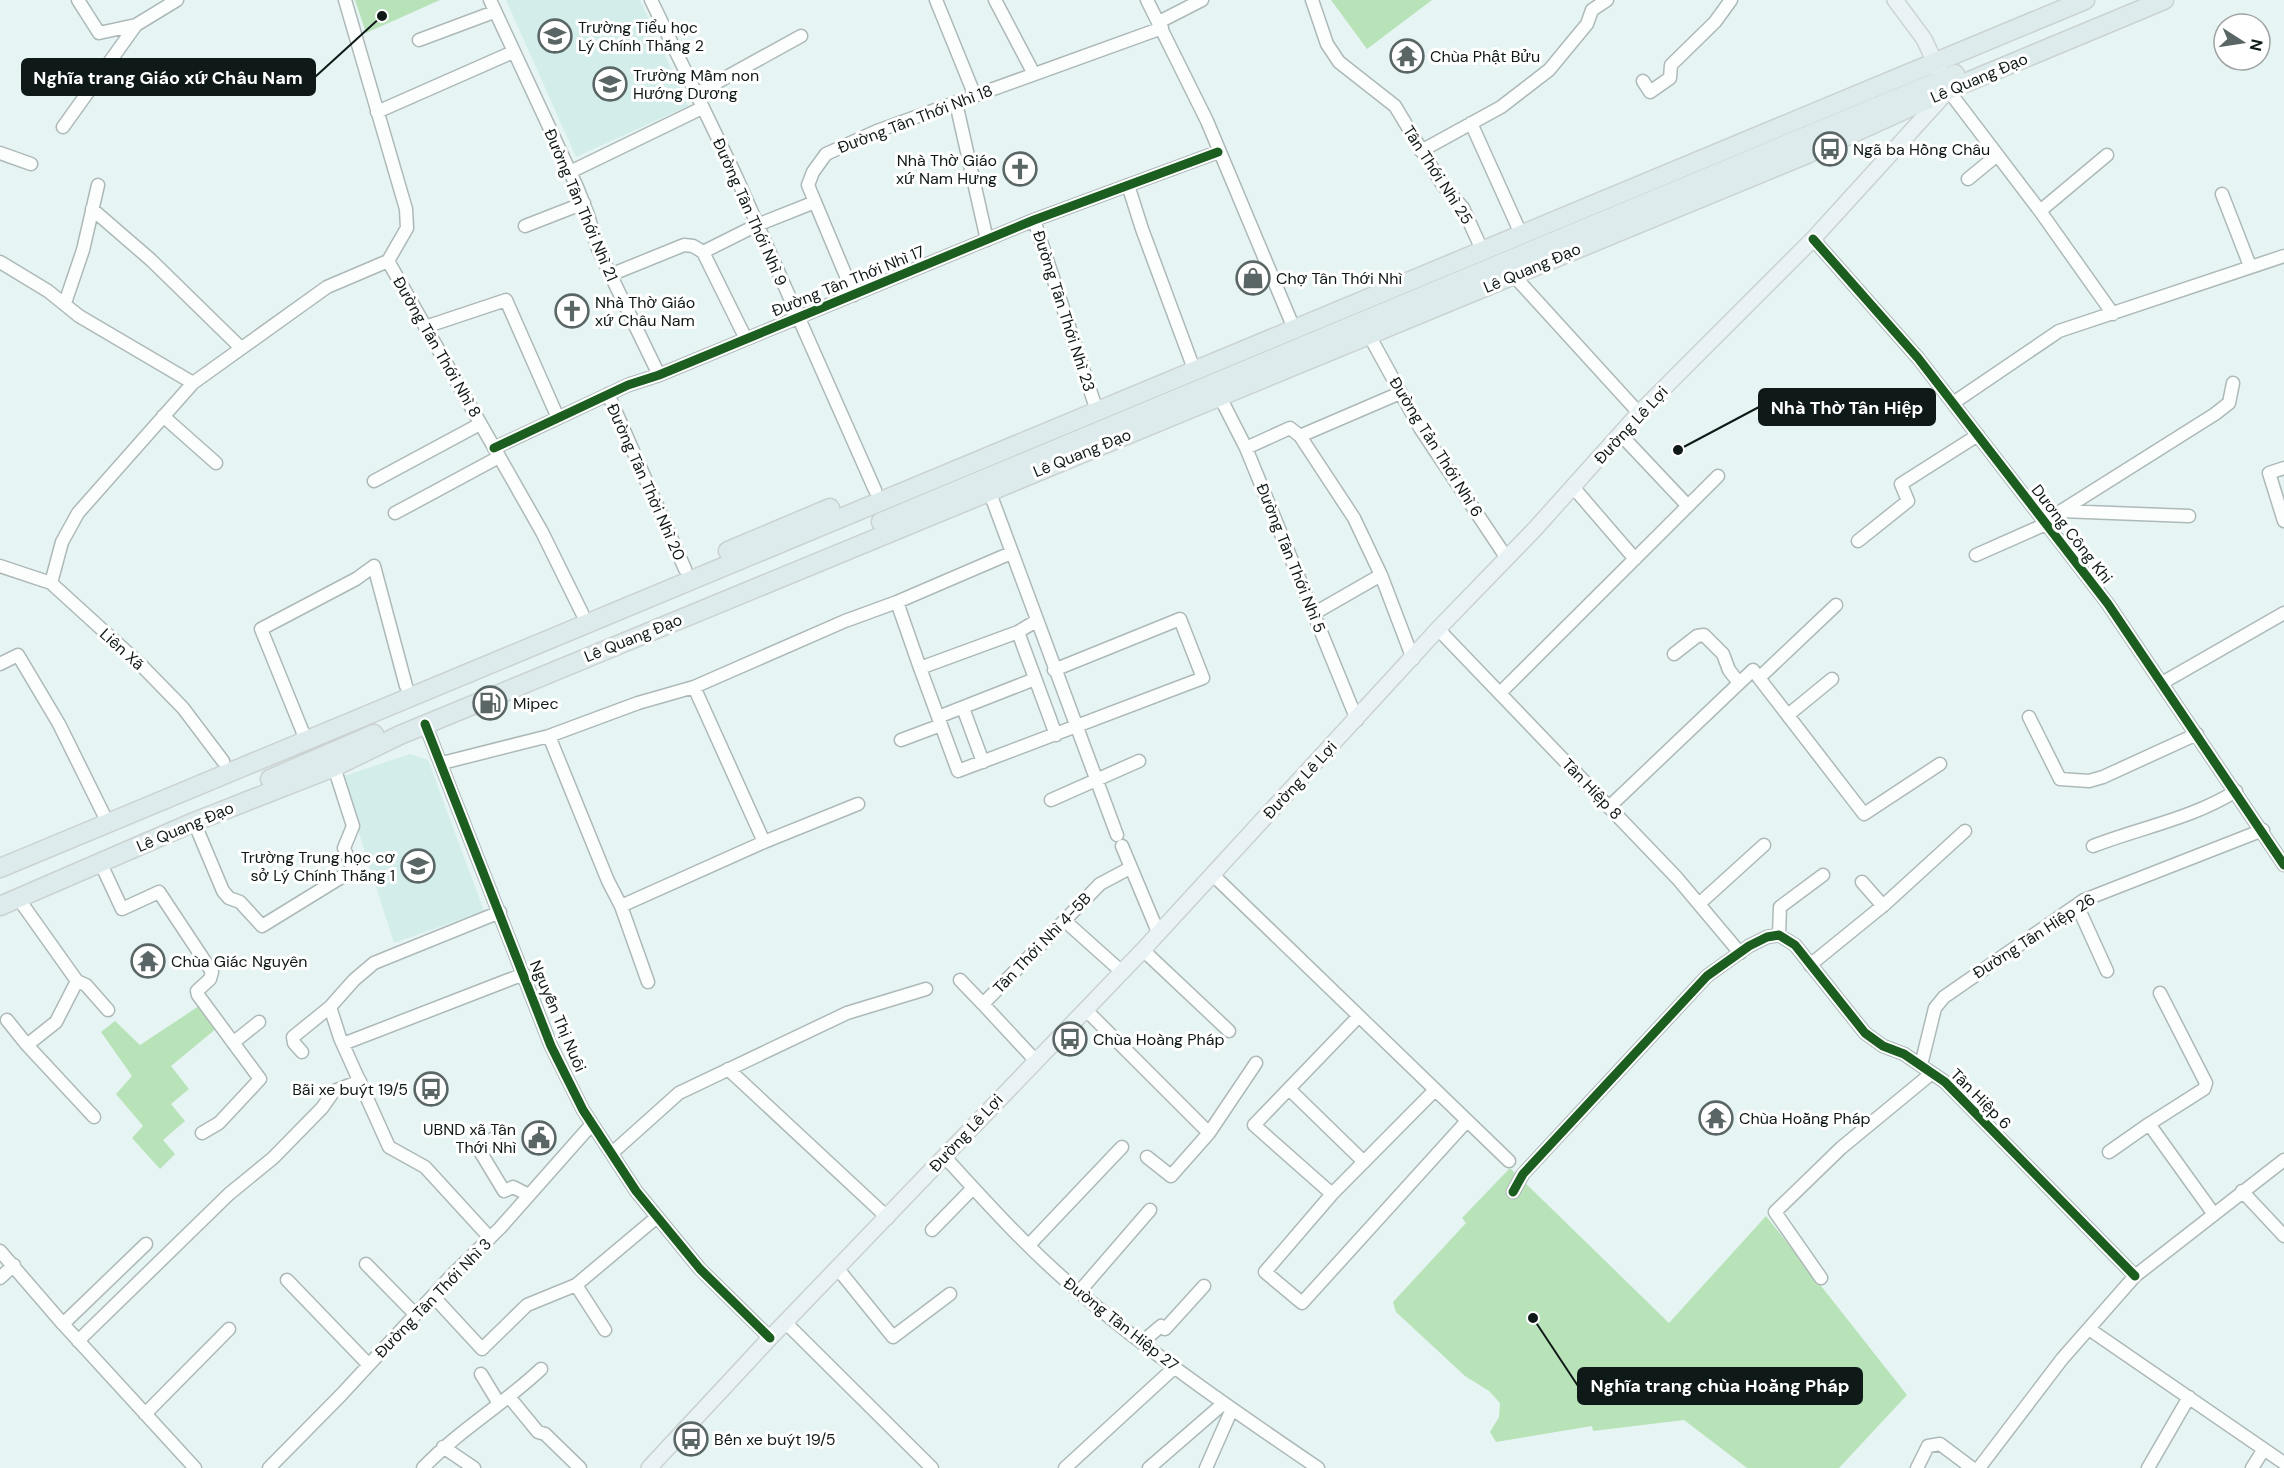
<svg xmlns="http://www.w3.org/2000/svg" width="2284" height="1468" viewBox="0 0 2284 1468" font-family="'DM Sans',sans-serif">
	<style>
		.built { fill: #d2edea }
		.green { fill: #b8e3b9 }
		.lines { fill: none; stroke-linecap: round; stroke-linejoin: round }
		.minor-casing { stroke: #adb9b8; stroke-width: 15 }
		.major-casing { stroke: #cbd2d1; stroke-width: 18 }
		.highway-casing { stroke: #cbd2d1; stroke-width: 21 }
		.minor { stroke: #fbfefd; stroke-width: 12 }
		.major { stroke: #e9f2f4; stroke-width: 15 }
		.highway { stroke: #deebed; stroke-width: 18 }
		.cycleway-casing { stroke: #fff; stroke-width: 13 }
		.cycleway { stroke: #1b5e20; stroke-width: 9 }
		.labels { text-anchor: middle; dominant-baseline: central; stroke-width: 6; stroke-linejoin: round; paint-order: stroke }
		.poi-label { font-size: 16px; fill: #0f1918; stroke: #fff; text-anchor: start }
		.street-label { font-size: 16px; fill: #0f1918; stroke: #fff }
		.leader { fill: none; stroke: #0f1918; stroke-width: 2 }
		.callout-dot { fill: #0f1918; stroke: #fff; stroke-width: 2 }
		.callout { fill: #0f1918; stroke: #0f1918; stroke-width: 2 }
		.callout-label { font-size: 18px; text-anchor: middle; font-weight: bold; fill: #fff }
	</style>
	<rect width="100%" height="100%" fill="#e6f5f3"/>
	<path class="built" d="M506,0H640L688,106L576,157Z
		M410,754L428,760L484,911L394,943L341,777Z"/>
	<path class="green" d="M355,0H440L366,33Z
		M1331,0H1432L1367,49Z
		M199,1006L217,1028L171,1066L189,1089L171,1104L185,1121L163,1140L175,1154L160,1169L132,1138L143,1126L116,1094L132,1076L101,1032L115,1021L140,1045Z
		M1510,1168L1669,1323L1766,1216L1907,1395L1839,1468H1747L1684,1420L1593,1431L1592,1426L1496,1442L1490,1432L1499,1417L1500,1403L1489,1391L1465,1376L1396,1312L1393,1302L1466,1223L1462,1218Z"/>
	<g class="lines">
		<defs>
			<path id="minor" d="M78,0L99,33L136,25
				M345,0L406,209L407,228L388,261L542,532L582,613
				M490,0L577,187L588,215L598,249L659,375
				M651,0L735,174L875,490
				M936,0L975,96
				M995,0L1034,74
				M1147,0L1207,121L1290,319
				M1312,0L1327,44L1339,62L1395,106L1442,184L1463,208L1478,241
				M1159,22L1202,0
				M419,40L494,12
				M1643,81L1650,92L1670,78L1671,65L1715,22L1731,0
				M1948,90L2040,211L2113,314
				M696,94L801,36
				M956,103L987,240
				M377,112L513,52
				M1471,123L1517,225
				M63,127L136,25L177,0
				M1421,151L1501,107L1549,70L1587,24L1592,10L1607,0
				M0,153L31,164
				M570,172L702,108
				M1968,179L1996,156
				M1128,185L1142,229L1191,361
				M2222,194L2250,266
				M815,202L854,295
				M92,209L151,260L241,348
				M2040,211L2107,155
				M1034,220L1094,402
				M525,226L584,203
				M1813,239L1918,358L2108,604L2284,865
				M703,252L757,225L815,202L808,185L813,172L826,154L877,131L1162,28
				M703,252L746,339
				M0,262L48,291L79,316L193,383
				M610,275L684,245L693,246L703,252
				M1514,276L1639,413
				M65,303L83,250L98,185
				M425,327L506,300L558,418
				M1369,335L1420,428L1506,557
				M1400,393L1300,436L1354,518L1381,575L1413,659
				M608,394L685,569
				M1220,397L1246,448L1357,720
				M1953,403L2059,331L2284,256
				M163,416L216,463
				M1621,435L1688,506
				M494,448L628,385L659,375L1034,220L1218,152
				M1246,448L1290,428L1300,436
				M2284,468L2269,473L2284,521
				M374,481L480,424
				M987,485L1117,835
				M1573,487L1635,559
				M2061,511L2189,516
				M395,513L499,457
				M1858,541L1908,501L1901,484L1978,435
				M1976,555L2046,524L2061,511L2215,414L2229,403L2233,383
				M0,566L51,583L140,664L183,708L223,761
				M51,583L62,542L78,513L193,383L327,287L388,261
				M897,602L1011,553
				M1313,614L1381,575
				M1036,621L1018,632L1056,735
				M1438,629L1677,878L1740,953
				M1018,632L920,668L958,771L1203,678L1180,619L1054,670
				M1674,654L1697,636L1704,635L1723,654L1729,670L1739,683
				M0,664L18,655L59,724L103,813
				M1759,678L1864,814L1940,764
				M2162,683L2284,613
				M1500,693L1718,476
				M963,708L983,762
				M1788,715L1832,679
				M938,717L1035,679
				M2029,717L2060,779L2089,781L2103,777L2197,734
				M425,724L551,1046L583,1110L636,1191L700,1269L770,1338
				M549,736L608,881L621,906L764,842L694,687
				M306,740L261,629L356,579L374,566L406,686
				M901,740L941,725
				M442,763L549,736L638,703L694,687L845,621L897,602L920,668
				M1051,800L1139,761
				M1609,807L1753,670L1759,678L1836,605
				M194,822L223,891L229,898L240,902L262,926L353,870L344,848L353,826L334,767
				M764,842L858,804
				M1122,846L1158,932
				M2093,846C2142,827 2191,819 2236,791
				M101,864L122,909L159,892L212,972L210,979L197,991L198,995L260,1079L219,1123L202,1133
				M1212,874L1509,1161
				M1862,882L1883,906
				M1700,903L1764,845
				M2077,905L2107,971
				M621,906L648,982
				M1065,921L1122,972
				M1779,935L1780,907L1823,875
				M1143,950L1229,1031
				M1810,965L1885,904L1965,831
				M960,980L983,1004L1100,884L1130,868
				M77,981L86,985L108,1010
				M983,1004L1035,1060
				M1085,1009L1209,1133L1171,1176L1147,1157
				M1358,1017L1254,1125L1332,1194L1265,1272L1302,1303L1466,1122
				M7,1020L27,1045L56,1022L77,981L18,898
				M234,1042L259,1022
				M343,1044L524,974
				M27,1045L94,1117
				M302,1052L294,1043L293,1037L330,1007
				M1921,1065L1935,1008L1944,997L2084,900L2263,830
				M728,1069L888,1218
				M1289,1089L1364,1162
				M2149,1124L2204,1089L2206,1083L2160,993
				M1209,1133L1256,1063
				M494,1138L478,1148L504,1191L513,1187L529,1195
				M2109,1152L2149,1124L2213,1213
				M612,1153L679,1093L847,1013L926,989
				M944,1156C987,1203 1030,1251 1079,1292C1154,1356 1237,1413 1318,1468
				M2242,1191L2284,1236
				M1513,1192L1523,1174L1707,976L1749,946L1767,937L1779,935L1795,945L1865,1033L1883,1046L1904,1054L1945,1082L2135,1276
				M1332,1194L1434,1091
				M932,1230L973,1188
				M490,1238L425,1167L389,1147L340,1038L330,1007L354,980L374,963L500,912
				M1029,1245L1122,1147
				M0,1251L63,1324L195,1468
				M366,1264L415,1314
				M838,1269L893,1337L950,1294
				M0,1278L14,1265
				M1821,1278L1775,1212L1841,1148L1932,1073
				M287,1280L368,1364
				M1079,1292L1150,1210
				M433,1296L482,1349L527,1305L576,1285
				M786,1323L932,1468
				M63,1324L146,1244
				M2089,1329L2284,1463
				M605,1330L576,1285L657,1217
				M78,1341L229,1194L273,1158L322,1108L334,1091L360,1081
				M1142,1342L1161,1326L1165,1329L1204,1286
				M481,1374L498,1402
				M510,1398L538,1432L545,1434L580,1468
				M145,1414L229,1329
				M443,1447L474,1468
				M269,1468L341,1395L453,1274L500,1228L592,1124
				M423,1468C459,1430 503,1405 541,1369
				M1065,1468L1175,1367
				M1149,1468L1224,1403
				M1206,1468L1232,1409
				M1917,1468L1928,1446L1940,1444L1972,1468
				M1979,1468L2062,1359L2135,1276L2284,1160
				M2148,1468L2189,1397
				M2252,1468L2264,1449"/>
			<path id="major" d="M649,1468L770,1338L1143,950L1438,629L1534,530L1639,413L1813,239L1935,105L1948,90L1924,39L1895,0"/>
			<path id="highway" d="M881,522L1955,74
				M728,551L830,508
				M270,779L374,734
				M0,868L2085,0
				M0,906L194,822L334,767L400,735L1807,154L1948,90L2164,0"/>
		</defs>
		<use href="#minor" class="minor-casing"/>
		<use href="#major" class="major-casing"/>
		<use href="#highway" class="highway-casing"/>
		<use href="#minor" class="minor"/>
		<use href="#major" class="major"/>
		<use href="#highway" class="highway"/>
		<defs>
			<path id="cycleway" d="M1813,239L1918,358L2108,604L2284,865
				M494,448L628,385L659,375L1034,220L1218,152
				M425,724L551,1046L583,1110L636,1191L700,1269L770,1338
				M1513,1192L1523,1174L1707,976L1749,946L1767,937L1779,935L1795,945L1865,1033L1883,1046L1904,1054L1945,1082L2135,1276"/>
		</defs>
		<use href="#cycleway" class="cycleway-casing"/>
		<use href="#cycleway" class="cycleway"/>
	</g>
	<defs>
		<symbol id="school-ring" viewBox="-11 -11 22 22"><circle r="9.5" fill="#fff" stroke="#5a6665" stroke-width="1.5"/><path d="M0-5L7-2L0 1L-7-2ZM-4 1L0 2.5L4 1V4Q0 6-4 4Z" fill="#5a6665"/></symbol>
		<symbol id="temple-ring" viewBox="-11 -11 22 22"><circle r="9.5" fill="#fff" stroke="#5a6665" stroke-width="1.5"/><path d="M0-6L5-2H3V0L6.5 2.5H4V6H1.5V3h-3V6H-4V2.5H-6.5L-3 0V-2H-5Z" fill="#5a6665"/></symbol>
		<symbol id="bus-ring" viewBox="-11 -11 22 22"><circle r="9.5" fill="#fff" stroke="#5a6665" stroke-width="1.5"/><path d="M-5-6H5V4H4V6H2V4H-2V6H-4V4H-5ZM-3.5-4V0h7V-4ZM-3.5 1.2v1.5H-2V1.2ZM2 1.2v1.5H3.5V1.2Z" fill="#5a6665"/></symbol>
		<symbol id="church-ring" viewBox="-11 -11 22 22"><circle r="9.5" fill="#fff" stroke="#5a6665" stroke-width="1.5"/><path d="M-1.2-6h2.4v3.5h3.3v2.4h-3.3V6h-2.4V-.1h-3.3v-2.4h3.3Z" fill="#5a6665"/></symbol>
		<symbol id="shop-ring" viewBox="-11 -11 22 22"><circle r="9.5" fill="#fff" stroke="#5a6665" stroke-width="1.5"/><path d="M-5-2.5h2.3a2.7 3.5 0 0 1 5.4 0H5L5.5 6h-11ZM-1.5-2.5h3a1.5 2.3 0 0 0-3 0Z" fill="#5a6665"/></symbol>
		<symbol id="fuel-ring" viewBox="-11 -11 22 22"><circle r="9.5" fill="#fff" stroke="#5a6665" stroke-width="1.5"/><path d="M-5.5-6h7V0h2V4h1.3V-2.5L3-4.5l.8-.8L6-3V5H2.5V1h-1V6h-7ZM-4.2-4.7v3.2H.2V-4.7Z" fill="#5a6665"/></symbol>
		<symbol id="civic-ring" viewBox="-11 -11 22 22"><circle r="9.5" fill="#fff" stroke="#5a6665" stroke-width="1.5"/><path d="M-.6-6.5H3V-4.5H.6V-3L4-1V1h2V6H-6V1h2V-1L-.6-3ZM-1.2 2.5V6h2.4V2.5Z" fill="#5a6665"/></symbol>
	</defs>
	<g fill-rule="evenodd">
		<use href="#school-ring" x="536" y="17" width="38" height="38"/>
		<use href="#temple-ring" x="1388" y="37" width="38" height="38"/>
		<use href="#school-ring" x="591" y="65" width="38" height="38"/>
		<use href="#bus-ring" x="1811" y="130" width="38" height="38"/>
		<use href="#church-ring" x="1001" y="150" width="38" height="38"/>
		<use href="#shop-ring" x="1234" y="259" width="38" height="38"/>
		<use href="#church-ring" x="553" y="292" width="38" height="38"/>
		<use href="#fuel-ring" x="471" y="684" width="38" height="38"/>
		<use href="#school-ring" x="399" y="847" width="38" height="38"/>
		<use href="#temple-ring" x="129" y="942" width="38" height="38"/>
		<use href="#bus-ring" x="1051" y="1020" width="38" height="38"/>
		<use href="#bus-ring" x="412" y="1070" width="38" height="38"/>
		<use href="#temple-ring" x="1697" y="1099" width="38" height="38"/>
		<use href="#civic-ring" x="520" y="1119" width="38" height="38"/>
		<use href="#bus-ring" x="672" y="1420" width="38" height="38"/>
	</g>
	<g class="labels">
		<g class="poi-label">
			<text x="578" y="27">Trường Tiểu học<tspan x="578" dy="18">Lý Chính Thắng 2</tspan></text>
			<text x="1430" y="56">Chùa Phật Bửu</text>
			<text x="633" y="75">Trường Mầm non<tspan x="633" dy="18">Hướng Dương</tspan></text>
			<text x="1853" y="149">Ngã ba Hồng Châu</text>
			<text x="997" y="160" text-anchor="end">Nhà Thờ Giáo<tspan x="997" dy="18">xứ Nam Hưng</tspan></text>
			<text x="1276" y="278">Chợ Tân Thới Nhì</text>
			<text x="595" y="302">Nhà Thờ Giáo<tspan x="595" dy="18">xứ Châu Nam</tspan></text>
			<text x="513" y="703">Mipec</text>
			<text x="395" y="857" text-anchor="end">Trường Trung học cơ<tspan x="395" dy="18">sở Lý Chính Thắng 1</tspan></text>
			<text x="171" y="961">Chùa Giác Nguyên</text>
			<text x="1093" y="1039">Chùa Hoàng Pháp</text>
			<text x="408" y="1089" text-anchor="end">Bãi xe buýt 19/5</text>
			<text x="1739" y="1118">Chùa Hoằng Pháp</text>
			<text x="516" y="1129" text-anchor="end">UBND xã Tân<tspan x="516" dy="18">Thới Nhì</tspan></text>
			<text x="714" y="1439">Bến xe buýt 19/5</text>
		</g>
		<g class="street-label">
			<text transform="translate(1979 78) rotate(-23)">Lê Quang Đạo</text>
			<text transform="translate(915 119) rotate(-21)">Đường Tân Thới Nhì 18</text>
			<text transform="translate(1438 175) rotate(57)">Tân Thới Nhì 25</text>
			<text transform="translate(581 205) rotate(67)">Đường Tân Thới Nhì 21</text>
			<text transform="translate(750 212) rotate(66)">Đường Tân Thới Nhì 9</text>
			<text transform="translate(1532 268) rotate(-23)">Lê Quang Đạo</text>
			<text transform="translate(848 281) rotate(-22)">Đường Tân Thới Nhì 17</text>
			<text transform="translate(1064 311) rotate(72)">Đường Tân Thới Nhì 23</text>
			<text transform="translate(437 347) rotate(60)">Đường Tân Thới Nhì 8</text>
			<text transform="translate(1631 425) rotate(-47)">Đường Lê Lợi</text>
			<text transform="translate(1436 447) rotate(58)">Đường Tản Thới Nhì 6</text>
			<text transform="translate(1082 453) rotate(-22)">Lê Quang Đạo</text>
			<text transform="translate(646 482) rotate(66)">Đường Tân Thời Nhì 20</text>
			<text transform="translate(2072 534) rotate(52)">Dương Công Khi</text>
			<text transform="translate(1291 558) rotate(68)">Đường Tân Thới Nhì 5</text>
			<text transform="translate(633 638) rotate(-22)">Lê Quang Đạo</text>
			<text transform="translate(122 649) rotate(42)">Liên Xã</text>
			<text transform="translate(1300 780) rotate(-47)">Đường Lê Lợi</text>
			<text transform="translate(1592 789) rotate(46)">Tân Hiệp 8</text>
			<text transform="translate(185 827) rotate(-23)">Lê Quang Đạo</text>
			<text transform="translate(2034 936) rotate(-33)">Đường Tân Hiệp 26</text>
			<text transform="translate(1042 943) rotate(-46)">Tân Thới Nhì 4-5B</text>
			<text transform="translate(558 1016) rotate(67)">Nguyễn Thị Nuôi</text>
			<text transform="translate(1981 1099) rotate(45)">Tân Hiệp 6</text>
			<text transform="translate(966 1133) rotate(-47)">Đường Lê Lợi</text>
			<text transform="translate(433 1298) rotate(-46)">Đường Tân Thới Nhì 3</text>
			<text transform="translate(1121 1324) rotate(38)">Đường Tân Hiệp 27</text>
		</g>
	</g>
	<path class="leader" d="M382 16L315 77M1678 450L1759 407M1533 1318L1578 1386"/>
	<g class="callout-dot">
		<circle cx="382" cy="16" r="6"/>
		<circle cx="1678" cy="450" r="6"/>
		<circle cx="1533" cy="1318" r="6"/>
	</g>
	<g class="callout">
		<rect x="22" y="59" width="293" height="36" rx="6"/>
		<rect x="1759" y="389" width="176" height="36" rx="6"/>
		<rect x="1578" y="1368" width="284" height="36" rx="6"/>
	</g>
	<g class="callout-label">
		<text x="168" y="84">Nghĩa trang Giáo xứ Châu Nam</text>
		<text x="1847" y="414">Nhà Thờ Tân Hiệp</text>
		<text x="1720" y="1392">Nghĩa trang chùa Hoằng Pháp</text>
	</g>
	<g transform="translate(2242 42) rotate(102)"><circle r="28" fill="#ffffff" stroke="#9fa3a3" stroke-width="1.5"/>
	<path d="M0-4.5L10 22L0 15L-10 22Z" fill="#5a6665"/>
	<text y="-9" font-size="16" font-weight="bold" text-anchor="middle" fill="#0f1918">N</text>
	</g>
</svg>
